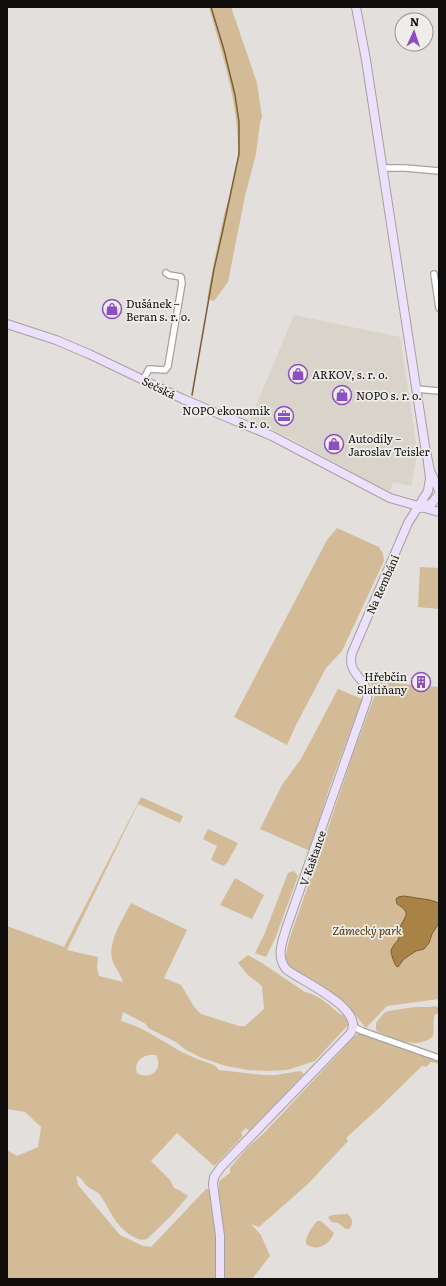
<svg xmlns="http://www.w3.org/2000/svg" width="446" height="1286" viewBox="0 0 446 1286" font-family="Literata,serif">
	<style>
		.built { fill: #dad3c9 }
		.green { fill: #d4bb97; fill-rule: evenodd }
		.water { fill: #a98246; stroke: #7b5f35 }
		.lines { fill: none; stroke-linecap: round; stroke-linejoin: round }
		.stream { stroke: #7b5f35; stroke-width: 1.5 }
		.street-casing { stroke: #a4a29f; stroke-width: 8 }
		.secondary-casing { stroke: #a4a29f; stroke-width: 10 }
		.street { stroke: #fff; stroke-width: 5.5 }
		.secondary { stroke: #ede0fc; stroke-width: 8 }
		.labels { text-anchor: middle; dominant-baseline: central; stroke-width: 3.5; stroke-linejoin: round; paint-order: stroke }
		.poi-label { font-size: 11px; fill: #0f0e0d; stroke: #efede9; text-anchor: start }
		.street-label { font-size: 11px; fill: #0f0e0d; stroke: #efede9 }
		.park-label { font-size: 11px; font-style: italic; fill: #4e3300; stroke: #efede9 }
	</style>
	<rect width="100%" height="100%" fill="#e2dfdc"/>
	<path class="built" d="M294,315L400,337L416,442L417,455L411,486L393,482L390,491L385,490L288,437L250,420Z"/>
	<path class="green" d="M209,7H231L257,83L262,117L260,123L256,154L245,196L228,282L214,301L207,299C212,271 218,243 224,215C229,197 237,172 238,153C239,103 222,55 209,7Z
		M337,528L379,547L383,554L384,561L342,651L326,668L296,725L287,745L234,717L327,540Z
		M420,567L439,568V609L418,607Z
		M369,681L439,687V999L387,1006L366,1028L345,1002L316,982L290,967L288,964L285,958L290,937L319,855L353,754L376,692Z
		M338,689L362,699L329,789L310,851L260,829L282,785L301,759Z
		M141,797L183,816L180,823L138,804L67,950L98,957L97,967L99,976L123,982C121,975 116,969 113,962C106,944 123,919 131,903L187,930L164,978L181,985L195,1008L201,1014L239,1026H245L264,1009L262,986L248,975L238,963L248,955L262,963L305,992C318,994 330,1006 341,1015L343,1014L349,1024L315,1061L287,1070L268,1071L248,1070L226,1066L202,1058L186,1050L176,1042L148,1028L146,1024L123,1012L121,1021C148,1028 170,1048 195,1058C203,1062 215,1063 219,1070L263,1075H276L300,1071L304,1074L249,1131L246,1128L241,1133L243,1136L214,1166L177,1133L151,1161L170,1180L174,1188L179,1190L188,1196L171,1216L147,1239C141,1241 137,1239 132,1236C113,1224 112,1212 100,1195C97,1191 91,1190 87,1186C83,1182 81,1177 76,1175L78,1185L120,1235L143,1246L151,1247L206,1189H208L211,1192L217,1243L216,1279H7V1150L17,1156L38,1147L41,1127L25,1112L7,1109V926L64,947ZM149,1055H156C164,1069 150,1081 137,1073C134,1063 140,1057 149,1055Z
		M208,829L238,843L227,863L223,866L211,860L217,846L203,839Z
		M294,871L298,876L275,939L266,957L255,953L264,935L288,873Z
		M235,878L264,895L252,919L220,905Z
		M434,1006L439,1007V1014H435C432,1020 435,1029 433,1036C417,1051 393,1038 376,1031V1023L384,1013L388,1011L415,1007H430Z
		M358,1033L439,1060V1064L431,1062L426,1067L422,1066L379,1108L346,1138L348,1141L309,1183L259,1227L251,1224L261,1235L270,1256L252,1279H224V1242L219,1198V1181L227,1175L230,1173V1168L247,1148L264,1133Z
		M347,1214C353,1218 354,1224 349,1229H346L338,1223L331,1222L328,1217L332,1215Z
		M317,1221H321L334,1233C330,1245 316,1252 306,1244C306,1234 312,1228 317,1221Z"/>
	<path class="water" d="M404,896L430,900L439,903V923L432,934L429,943L424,949L416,951L404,959L398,967L396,966C394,962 391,955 391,951C392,946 396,943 398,940C400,936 399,932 400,927C405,916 412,913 397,904L396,899L398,897Z"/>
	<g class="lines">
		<path class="stream" d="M192,395L214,269L222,234L239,154V122L235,95L224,50L211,7"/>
		<defs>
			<path id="street" d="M383,168H405L439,171
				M434,274L439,308
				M143,380L149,369L165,370L168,366L182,283L181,277L169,275L166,273
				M416,389L439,391
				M354,1027L362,1031L439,1058"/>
			<path id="secondary" d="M356,7L366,60L425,446L430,471L439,490
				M7,324L56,340L89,354L183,399L272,436L390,498L439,512
				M421,508L432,503L439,494
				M220,1279V1236L213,1184L214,1177L221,1167L350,1034C368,1009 300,981 286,969C276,956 282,943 286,929L367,699C370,678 346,676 352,653L408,523L428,491L430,478L428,463"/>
		</defs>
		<use href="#street" class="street-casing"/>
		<use href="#secondary" class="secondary-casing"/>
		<use href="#street" class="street"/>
		<use href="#secondary" class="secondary"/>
	</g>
	<defs>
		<symbol id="shop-ring" viewBox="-11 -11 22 22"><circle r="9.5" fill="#efede9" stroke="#8b4ec4" stroke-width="1.5"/><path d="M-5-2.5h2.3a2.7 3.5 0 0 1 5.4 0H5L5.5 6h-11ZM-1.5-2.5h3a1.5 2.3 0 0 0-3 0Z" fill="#8b4ec4"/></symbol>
		<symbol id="office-ring" viewBox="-11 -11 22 22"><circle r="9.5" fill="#efede9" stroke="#8b4ec4" stroke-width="1.5"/><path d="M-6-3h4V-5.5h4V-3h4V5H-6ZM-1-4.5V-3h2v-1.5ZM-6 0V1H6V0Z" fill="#8b4ec4"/></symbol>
		<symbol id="building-ring" viewBox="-11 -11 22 22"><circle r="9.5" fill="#efede9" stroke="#8b4ec4" stroke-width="1.5"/><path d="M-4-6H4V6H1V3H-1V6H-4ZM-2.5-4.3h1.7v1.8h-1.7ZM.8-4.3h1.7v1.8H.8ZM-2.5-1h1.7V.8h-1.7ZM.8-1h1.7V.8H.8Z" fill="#8b4ec4"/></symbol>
	</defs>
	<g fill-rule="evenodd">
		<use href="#shop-ring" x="101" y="298" width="22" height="22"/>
		<use href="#shop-ring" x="287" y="363" width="22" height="22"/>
		<use href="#shop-ring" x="331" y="384" width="22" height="22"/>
		<use href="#office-ring" x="273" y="405" width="22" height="22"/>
		<use href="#shop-ring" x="323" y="433" width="22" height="22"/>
		<use href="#building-ring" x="410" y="671" width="22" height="22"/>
	</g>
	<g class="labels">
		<g class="poi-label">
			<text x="126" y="303">Dušánek –<tspan x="126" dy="13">Beran s. r. o.</tspan></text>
			<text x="312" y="374">ARKOV, s. r. o.</text>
			<text x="356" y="395">NOPO s. r. o.</text>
			<text x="270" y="410" text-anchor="end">NOPO ekonomik<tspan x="270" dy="13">s. r. o.</tspan></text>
			<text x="348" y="438">Autodíly –<tspan x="348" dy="13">Jaroslav Teisler</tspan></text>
			<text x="407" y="676" text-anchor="end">Hřebčín<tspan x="407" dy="13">Slatiňany</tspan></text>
		</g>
		<g class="street-label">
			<text transform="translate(159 387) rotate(26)">Sečská</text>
			<text transform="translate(382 584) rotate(-66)">Na Rembáni</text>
			<text transform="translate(312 858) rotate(-71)">V Kaštance</text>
		</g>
		<g class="park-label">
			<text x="367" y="930">Zámecký park</text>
		</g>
	</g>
	<rect width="446" height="1286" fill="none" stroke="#0f0e0d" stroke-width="16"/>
	<g transform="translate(414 32) rotate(3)"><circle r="19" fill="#efede9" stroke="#959491"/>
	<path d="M0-3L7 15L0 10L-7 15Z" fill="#8b4ec4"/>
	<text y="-6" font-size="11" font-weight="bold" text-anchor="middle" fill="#0f0e0d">N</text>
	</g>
</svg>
